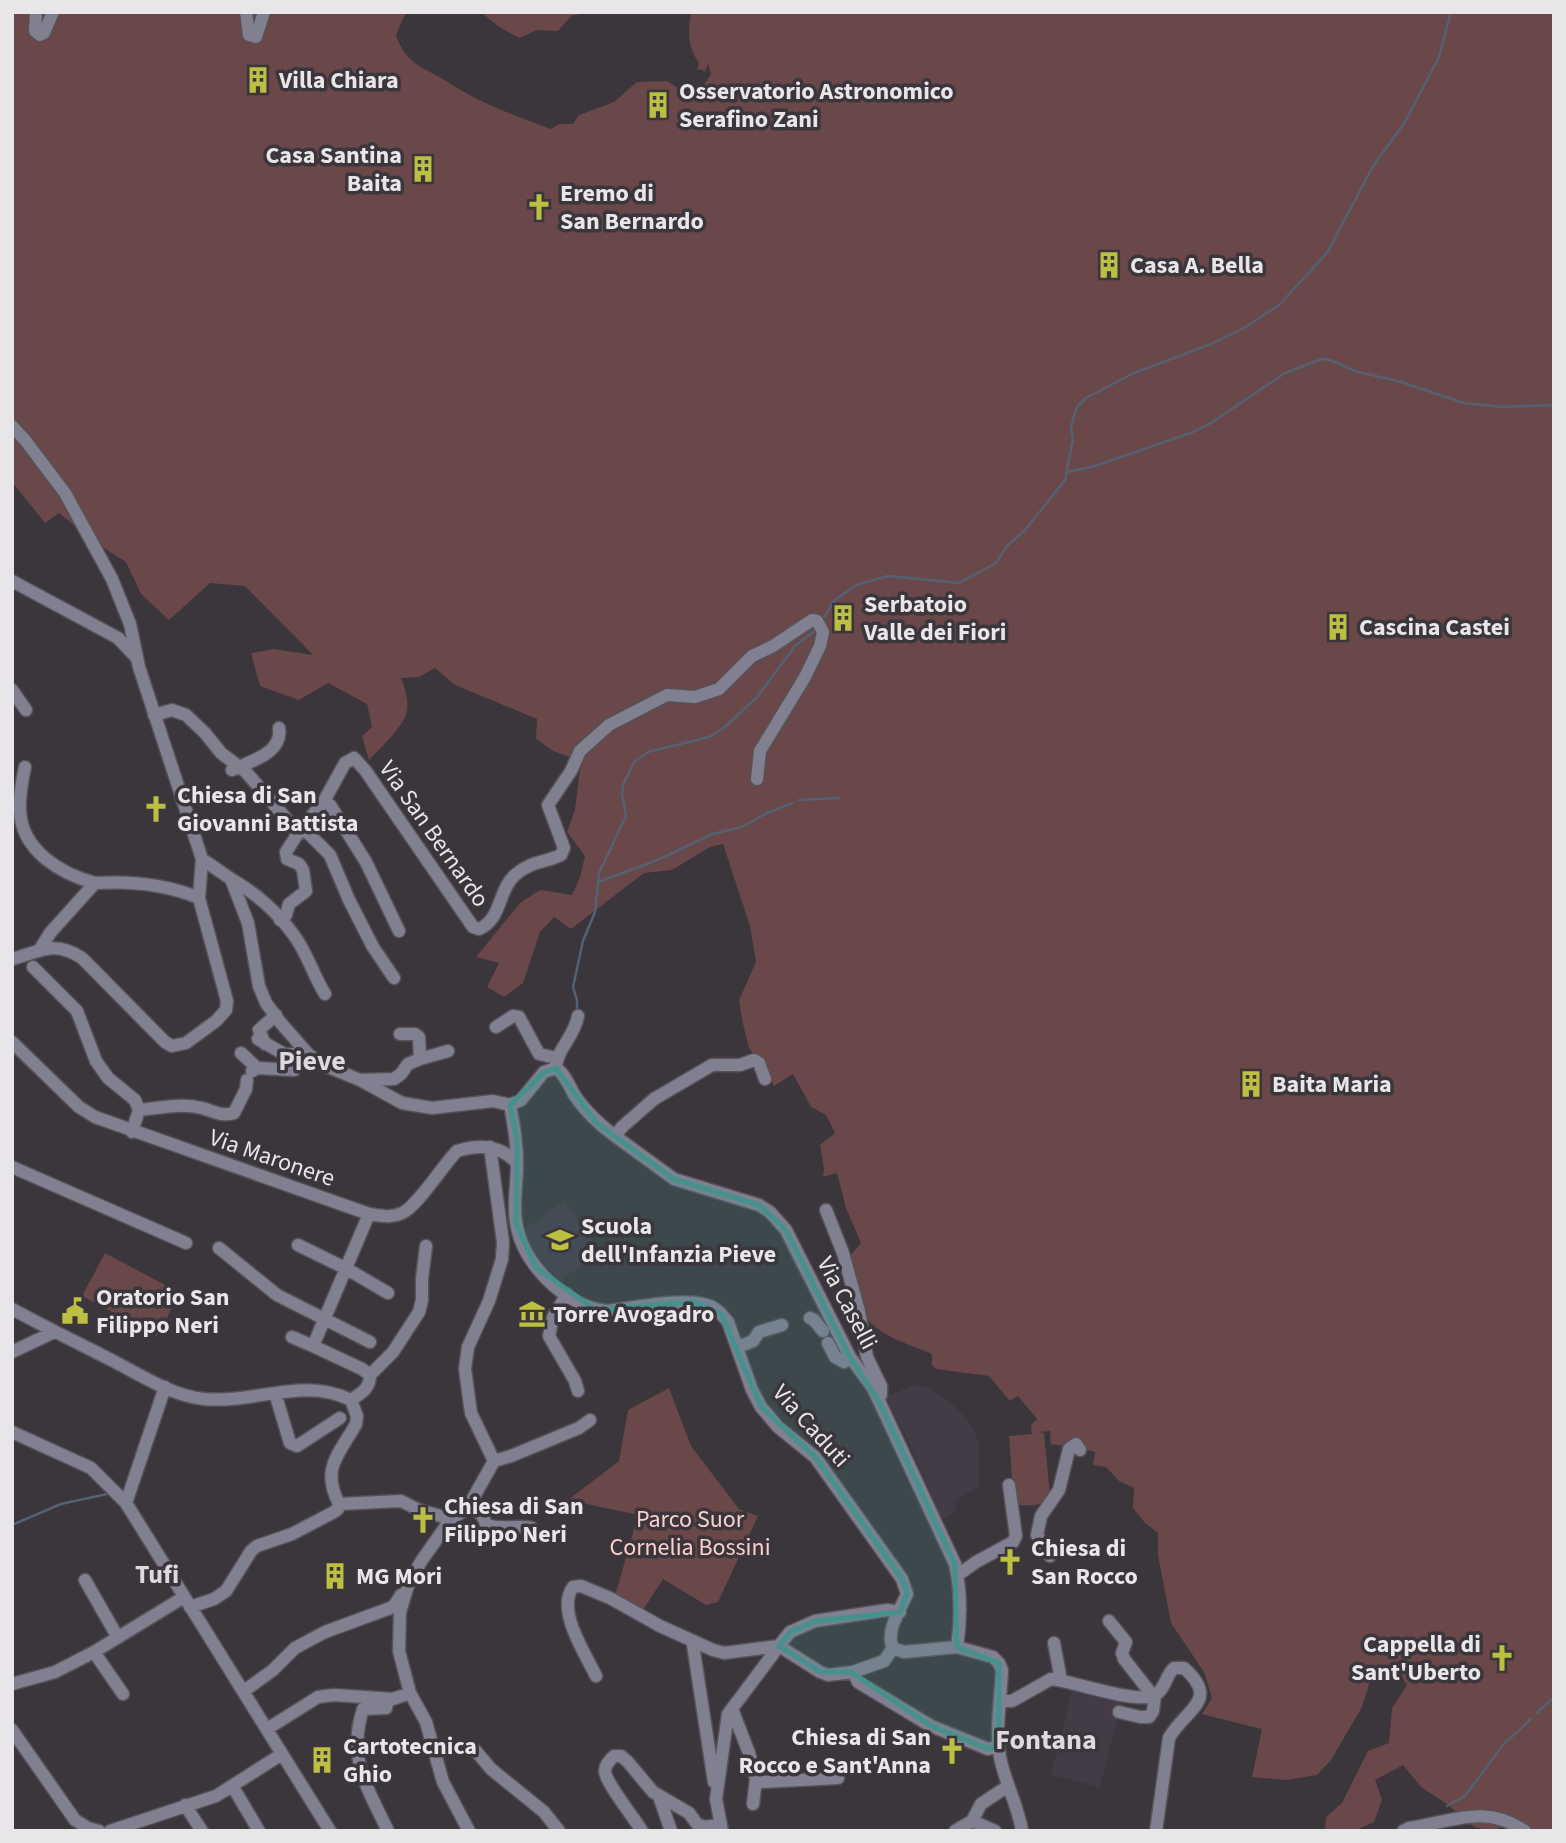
<svg xmlns="http://www.w3.org/2000/svg" width="1566" height="1843" viewBox="0 0 1566 1843" font-family="'Source Sans 3',sans-serif">
	<style>
		.built { fill: #433b46 }
		.green { fill: #6a4748 }
		.lines { fill: none; stroke-linecap: round; stroke-linejoin: round }
		.stream { stroke: #546173; stroke-width: 2.5 }
		.minor-casing { stroke: #565257; stroke-width: 15 }
		.minor { stroke: #808090; stroke-width: 12 }
		.marked { fill: #45928d; fill-opacity: 0.2; stroke: #45928d; stroke-width: 5; stroke-linejoin: round }
		.labels { text-anchor: middle; dominant-baseline: central; stroke-width: 7; stroke-linejoin: round; paint-order: stroke }
		.poi-label { font-size: 24px; font-weight: bold; fill: #e8e6e9; stroke: #3a363b; text-anchor: start }
		.street-label { font-size: 24px; fill: #e8e6e9; stroke: #3a363b }
		.park-label { font-size: 24px; fill: #fcd0d0; stroke: #3a363b }
		.neighbourhood-label { font-size: 26px; font-weight: bold; fill: #ded9e0; stroke: #3a363b }
		.quarter-label { font-size: 28px; font-weight: bold; fill: #ded9e0; stroke: #3a363b }
	</style>
	<rect width="100%" height="100%" fill="#3a363b"/>
	<path class="built" d="M564,1201L600,1252L560,1281L533,1251L525,1229Z
		M914,1385L929,1388L956,1407L970,1424L979,1442V1487L953,1501L957,1512L941,1519L909,1442L886,1397Z
		M1073,1688L1122,1700L1100,1787L1051,1775Z"/>
	<path class="green" d="M12,12H406L396,35C406,66 427,68 451,84C482,104 516,116 551,129L559,124H573L579,115L614,102L637,82L667,81L681,90H687L688,95L696,97L711,74L708,64L705,72L700,69L697,70L699,63C687,45 688,33 691,12H1554V1831H1524L1516,1821L1492,1831L1474,1827L1447,1804L1421,1787L1403,1765L1375,1780L1382,1800L1374,1822L1354,1831H1325L1326,1817L1342,1803L1368,1751L1389,1743L1392,1708L1407,1685L1396,1668L1373,1672L1362,1707L1331,1760L1317,1775L1286,1780L1252,1777L1262,1729L1202,1714L1212,1698L1204,1672L1171,1623L1158,1555V1533L1145,1523L1133,1508L1134,1488L1119,1481L1106,1467L1093,1465L1095,1452L1084,1449V1444L1081,1442L1069,1447L1051,1444L1050,1431L1038,1432L1044,1433L1050,1495C1044,1508 1026,1505 1014,1505L1009,1436L1032,1434L1031,1425L1037,1419L1018,1396L1010,1401L989,1376L936,1369L932,1365V1354C911,1345 878,1336 865,1316C857,1303 853,1273 849,1257L861,1243L846,1208L837,1173L823,1177L824,1169L820,1145L835,1133L826,1115L811,1107L793,1074L774,1086L768,1073L749,1048L743,1024L739,1000L756,962L750,926L723,844L710,847L672,870L644,873L571,929L554,917L540,932L523,983L504,997L487,987L499,963L476,957L520,903L540,890L572,895L580,877L585,856L567,832L575,810L581,761L553,751L536,739L537,719L455,685L435,668L419,677L401,678C405,688 409,700 407,711C405,725 380,749 369,760L362,736L372,727L367,704L328,683L299,700L260,686L251,653L274,649L313,655L245,586L210,583L169,620L141,594L126,562L96,543L59,513L45,523L12,482Z
		M481,12H590L571,16L558,31L537,30L519,38L499,27Z
		M105,1253L180,1293L157,1336L82,1296Z
		M669,1388L691,1446L739,1509L758,1516L718,1602L706,1605L663,1579L643,1610L615,1596L638,1515L568,1500L619,1461L628,1410Z"/>
	<g class="lines">
		<path class="stream" d="M1068,472L1095,466L1193,432L1211,423L1285,373L1321,359L1330,360L1358,372L1398,381L1464,403L1502,407L1554,405
			M822,621L834,601L856,585L888,576L959,583L996,563L1007,546L1026,529L1065,480L1073,440L1071,428L1073,419L1077,407L1086,398L1134,373L1211,344L1244,328L1279,305L1327,253L1373,166L1405,122L1439,57L1451,12
			M799,800L839,798
			M598,882L660,859L712,834L742,827L763,815L792,803
			M577,1011V1000L573,987L583,941L595,912L599,873L626,816L622,794L623,785L634,762L648,752L709,737L725,727L757,697L795,646L817,629
			M12,1525L61,1504L107,1494
			M1537,1713L1554,1697
			M1447,1806L1465,1796L1503,1745L1531,1719"/>
		<defs>
			<path id="minor" d="M36,12L35,31L40,35L44,33L53,12
				M246,12L249,35L256,37L264,12
				M12,426L25,440L65,493L112,579L130,624L139,667L202,859L231,879L248,923L259,986L266,1003L280,1022L308,1054L321,1064L360,1080L402,1103L432,1108L493,1101L510,1105
				M12,581L118,638L136,657
				M12,690L26,710
				M154,715L172,710L186,715L205,733L221,753L246,772L295,829L300,830L324,801L345,763L354,758L365,770L473,927L479,929C502,919 498,890 515,875C531,861 544,863 561,855L564,848L548,805L571,771L580,751L609,725L667,695L695,697L719,689L752,656L773,646L812,620L817,621L823,632L820,646L805,677L760,751L757,779
				M25,767C22,781 19,797 20,811C22,851 61,874 95,883
				M232,770C251,761 283,753 279,728
				M324,801L330,805L366,862L399,931
				M231,879C257,894 275,910 293,934C307,952 313,975 325,994
				M280,920L286,915L289,904L306,891L303,870L299,864L287,859L286,852L300,830L308,833L330,855L349,900L373,947L394,978
				M39,951L50,933L95,883C131,881 166,884 199,898
				M12,959C42,951 54,940 82,958L165,1042L172,1046L186,1043L216,1021L226,1010L227,1001L199,898L202,859
				M33,967L77,1011L96,1061L108,1078L135,1100L139,1110
				M496,1027L513,1016L519,1017L539,1054L556,1058
				M258,1039L284,1054H308
				M12,1042L79,1107L95,1117L369,1214C380,1216 392,1218 402,1213C417,1207 443,1165 457,1151C480,1144 500,1145 517,1163
				M265,1044L259,1030L276,1015
				M241,1053L257,1068
				M420,1059L448,1051
				M556,1068C566,1075 569,1086 575,1096C586,1112 600,1125 615,1136L622,1127L654,1099L712,1065H740L754,1060L759,1063L765,1079
				M252,1071L257,1068L294,1070L301,1063L321,1064
				M360,1080L394,1079L401,1074L408,1064L420,1059L419,1037L415,1034H400
				M510,1105C514,1125 517,1143 517,1163C517,1183 513,1203 516,1222C522,1264 565,1306 606,1311C632,1308 683,1297 707,1305C716,1307 722,1315 728,1322L752,1390L761,1407L778,1427L815,1457L902,1579L907,1594C900,1610 885,1632 893,1648L904,1652L957,1647L993,1657L999,1663L1002,1670C1001,1698 995,1730 1000,1757C1005,1783 1018,1805 1022,1831
				M510,1105L521,1100L544,1072L556,1068C556,1050 574,1038 578,1016
				M132,1132L139,1110C159,1108 181,1103 202,1108C213,1111 222,1117 234,1113L246,1089L247,1080
				M615,1136L674,1179L759,1205L770,1212L786,1230L850,1357L873,1388L880,1403L955,1564C961,1590 961,1621 957,1647
				M12,1167L186,1243
				M826,1210L843,1253L859,1311L867,1357L881,1386V1395
				M298,1245L347,1269L388,1293
				M219,1248L277,1295L370,1342
				M567,1294L553,1317L549,1336L575,1381L578,1391
				M12,1309C47,1328 82,1345 117,1363C144,1377 173,1396 204,1399C254,1404 304,1376 351,1400L357,1416L356,1424C338,1456 321,1468 339,1504L401,1501L419,1510L451,1519
				M810,1318L814,1320L823,1331
				M292,1337L313,1346
				M828,1343L835,1357L844,1362L850,1357
				M738,1347L753,1341L759,1332L782,1325
				M12,1352L54,1332
				M370,1375L393,1352L419,1312L422,1300V1279L426,1246
				M275,1393L290,1443L297,1446L340,1418
				M351,1400C361,1393 370,1389 370,1375L362,1369L313,1346L369,1214
				M12,1432L91,1468L126,1503L330,1831
				M494,1461L511,1456L579,1428L590,1420
				M126,1503L165,1387
				M467,1509C479,1510 483,1514 486,1525C501,1530 517,1525 532,1528
				M1050,1556L1037,1535L1041,1516L1059,1490L1069,1449L1076,1444L1080,1450
				M958,1575L976,1562L1013,1542L1016,1536L1009,1485
				M85,1580L117,1636
				M190,1607L214,1599L226,1591L251,1551L257,1546L292,1534L334,1512L338,1509L339,1504
				M1109,1621L1126,1642L1122,1653L1124,1659L1153,1696
				M694,1641L693,1645L714,1782
				M1054,1643L1061,1680
				M94,1652L123,1694
				M853,1672L858,1682L931,1726L988,1749L999,1746
				M596,1676C585,1653 556,1610 573,1587L581,1586L610,1598L660,1626L713,1650L724,1653L779,1646L820,1672L828,1675L853,1672L884,1661L893,1648
				M12,1684L55,1672L94,1652L184,1597
				M244,1691L273,1670L295,1648L325,1632L393,1607L401,1595
				M388,1699L386,1708L363,1709C347,1758 367,1787 388,1831
				M1002,1701H1012L1051,1679C1073,1681 1138,1705 1155,1695C1166,1689 1165,1676 1174,1668H1184C1221,1701 1185,1709 1169,1738L1156,1831
				M732,1709L749,1753L756,1779L760,1782L838,1778
				M1119,1712L1140,1717H1149L1153,1711L1155,1695
				M267,1729L318,1697L334,1695L393,1699L410,1693
				M12,1730L75,1820L88,1828L99,1831
				M436,1752L461,1746L475,1750L491,1769L544,1812L559,1831
				M233,1787L259,1831
				M659,1796L671,1831
				M753,1804L756,1779
				M185,1805L202,1831
				M972,1821L995,1831
				M110,1831L216,1796L282,1754
				M469,1831L443,1782L426,1722L410,1693L399,1651L400,1612L409,1582L422,1560L451,1519L467,1509L494,1461L471,1413L465,1369L468,1347L489,1301L502,1259L503,1242L490,1147
				M642,1831C635,1819 605,1782 605,1771C605,1765 610,1760 614,1756H621L628,1762L653,1792L689,1813L697,1824L705,1827L721,1824
				M722,1831L716,1799L728,1714L779,1646L790,1632L815,1621L887,1610L900,1612
				M955,1831L972,1821L981,1804L1008,1786
				M1403,1831L1409,1828C1451,1822 1485,1803 1525,1831"/>
		</defs>
		<use href="#minor" class="minor-casing"/>
		<use href="#minor" class="minor"/>
	</g>
	<path class="marked" d="M556,1068L597,1123L674,1179L759,1205L786,1230L850,1357L880,1403L955,1564L957,1647L999,1663V1746L988,1749L931,1726L851,1672H820L779,1646L790,1632L815,1621L900,1612L907,1594L902,1579L815,1457L761,1407L721,1314L694,1302L596,1310L536,1268L516,1224L517,1142L510,1105L544,1072Z"/>
	<defs>
		<symbol id="building-bare" viewBox="-9 -9 18 18"><path d="M-4-6H4V6H1V3H-1V6H-4ZM-2.5-4.3h1.7v1.8h-1.7ZM.8-4.3h1.7v1.8H.8ZM-2.5-1h1.7V.8h-1.7ZM.8-1h1.7V.8H.8Z" fill="#bdbf43" stroke="#3a363b" stroke-width="2.5" paint-order="stroke"/></symbol>
		<symbol id="church-bare" viewBox="-9 -9 18 18"><path d="M-1.2-6h2.4v3.5h3.3v2.4h-3.3V6h-2.4V-.1h-3.3v-2.4h3.3Z" fill="#bdbf43" stroke="#3a363b" stroke-width="2.5" paint-order="stroke"/></symbol>
		<symbol id="school-bare" viewBox="-9 -9 18 18"><path d="M0-5L7-2L0 1L-7-2ZM-4 1L0 2.5L4 1V4Q0 6-4 4Z" fill="#bdbf43" stroke="#3a363b" stroke-width="2.5" paint-order="stroke"/></symbol>
		<symbol id="civic-bare" viewBox="-9 -9 18 18"><path d="M-.6-6.5H3V-4.5H.6V-3L4-1V1h2V6H-6V1h2V-1L-.6-3ZM-1.2 2.5V6h2.4V2.5Z" fill="#bdbf43" stroke="#3a363b" stroke-width="2.5" paint-order="stroke"/></symbol>
		<symbol id="museum-bare" viewBox="-9 -9 18 18"><path d="M0-6L6-3V-2H-6V-3ZM-5-1h2V3h-2ZM-1-1h2V3h-2ZM3-1h2V3H3ZM-6 4H6V6H-6Z" fill="#bdbf43" stroke="#3a363b" stroke-width="2.5" paint-order="stroke"/></symbol>
	</defs>
	<g fill-rule="evenodd">
		<use href="#building-bare" x="239" y="61" width="38" height="38"/>
		<use href="#building-bare" x="639" y="86" width="38" height="38"/>
		<use href="#building-bare" x="404" y="150" width="38" height="38"/>
		<use href="#church-bare" x="520" y="188" width="38" height="38"/>
		<use href="#building-bare" x="1090" y="246" width="38" height="38"/>
		<use href="#building-bare" x="824" y="599" width="38" height="38"/>
		<use href="#building-bare" x="1319" y="608" width="38" height="38"/>
		<use href="#church-bare" x="137" y="790" width="38" height="38"/>
		<use href="#building-bare" x="1232" y="1065" width="38" height="38"/>
		<use href="#school-bare" x="541" y="1221" width="38" height="38"/>
		<use href="#civic-bare" x="56" y="1292" width="38" height="38"/>
		<use href="#museum-bare" x="513" y="1295" width="38" height="38"/>
		<use href="#church-bare" x="404" y="1501" width="38" height="38"/>
		<use href="#church-bare" x="991" y="1543" width="38" height="38"/>
		<use href="#building-bare" x="316" y="1557" width="38" height="38"/>
		<use href="#church-bare" x="1483" y="1639" width="38" height="38"/>
		<use href="#church-bare" x="933" y="1732" width="38" height="38"/>
		<use href="#building-bare" x="303" y="1741" width="38" height="38"/>
	</g>
	<g class="labels">
		<g class="poi-label">
			<text x="279" y="80">Villa Chiara</text>
			<text x="679" y="91">Osservatorio Astronomico<tspan x="679" dy="28">Serafino Zani</tspan></text>
			<text x="402" y="155" text-anchor="end">Casa Santina<tspan x="402" dy="28">Baita</tspan></text>
			<text x="560" y="193">Eremo di<tspan x="560" dy="28">San Bernardo</tspan></text>
			<text x="1130" y="265">Casa A. Bella</text>
			<text x="864" y="604">Serbatoio<tspan x="864" dy="28">Valle dei Fiori</tspan></text>
			<text x="1359" y="627">Cascina Castei</text>
			<text x="177" y="795">Chiesa di San<tspan x="177" dy="28">Giovanni Battista</tspan></text>
			<text x="1272" y="1084">Baita Maria</text>
			<text x="581" y="1226">Scuola<tspan x="581" dy="28">dell'Infanzia Pieve</tspan></text>
			<text x="96" y="1297">Oratorio San<tspan x="96" dy="28">Filippo Neri</tspan></text>
			<text x="553" y="1314">Torre Avogadro</text>
			<text x="444" y="1506">Chiesa di San<tspan x="444" dy="28">Filippo Neri</tspan></text>
			<text x="1031" y="1548">Chiesa di<tspan x="1031" dy="28">San Rocco</tspan></text>
			<text x="356" y="1576">MG Mori</text>
			<text x="1481" y="1644" text-anchor="end">Cappella di<tspan x="1481" dy="28">Sant'Uberto</tspan></text>
			<text x="931" y="1737" text-anchor="end">Chiesa di San<tspan x="931" dy="28">Rocco e Sant'Anna</tspan></text>
			<text x="343" y="1746">Cartotecnica<tspan x="343" dy="28">Ghio</tspan></text>
		</g>
		<g class="street-label">
			<text transform="translate(434 834) rotate(55)">Via San Bernardo</text>
			<text transform="translate(272 1158) rotate(19)">Via Maronere</text>
			<text transform="translate(847 1303) rotate(62)">Via Caselli</text>
			<text transform="translate(811 1426) rotate(48)">Via Caduti</text>
		</g>
		<g class="park-label">
			<text x="690" y="1519">Parco Suor<tspan x="690" dy="28">Cornelia Bossini</tspan></text>
		</g>
		<g class="neighbourhood-label">
			<text x="157" y="1574">Tufi</text>
		</g>
		<g class="quarter-label">
			<text x="312" y="1061">Pieve</text>
			<text x="1046" y="1740">Fontana</text>
		</g>
	</g>
	<rect width="1566" height="1843" fill="none" stroke="#e8e6e9" stroke-width="28"/>
</svg>
